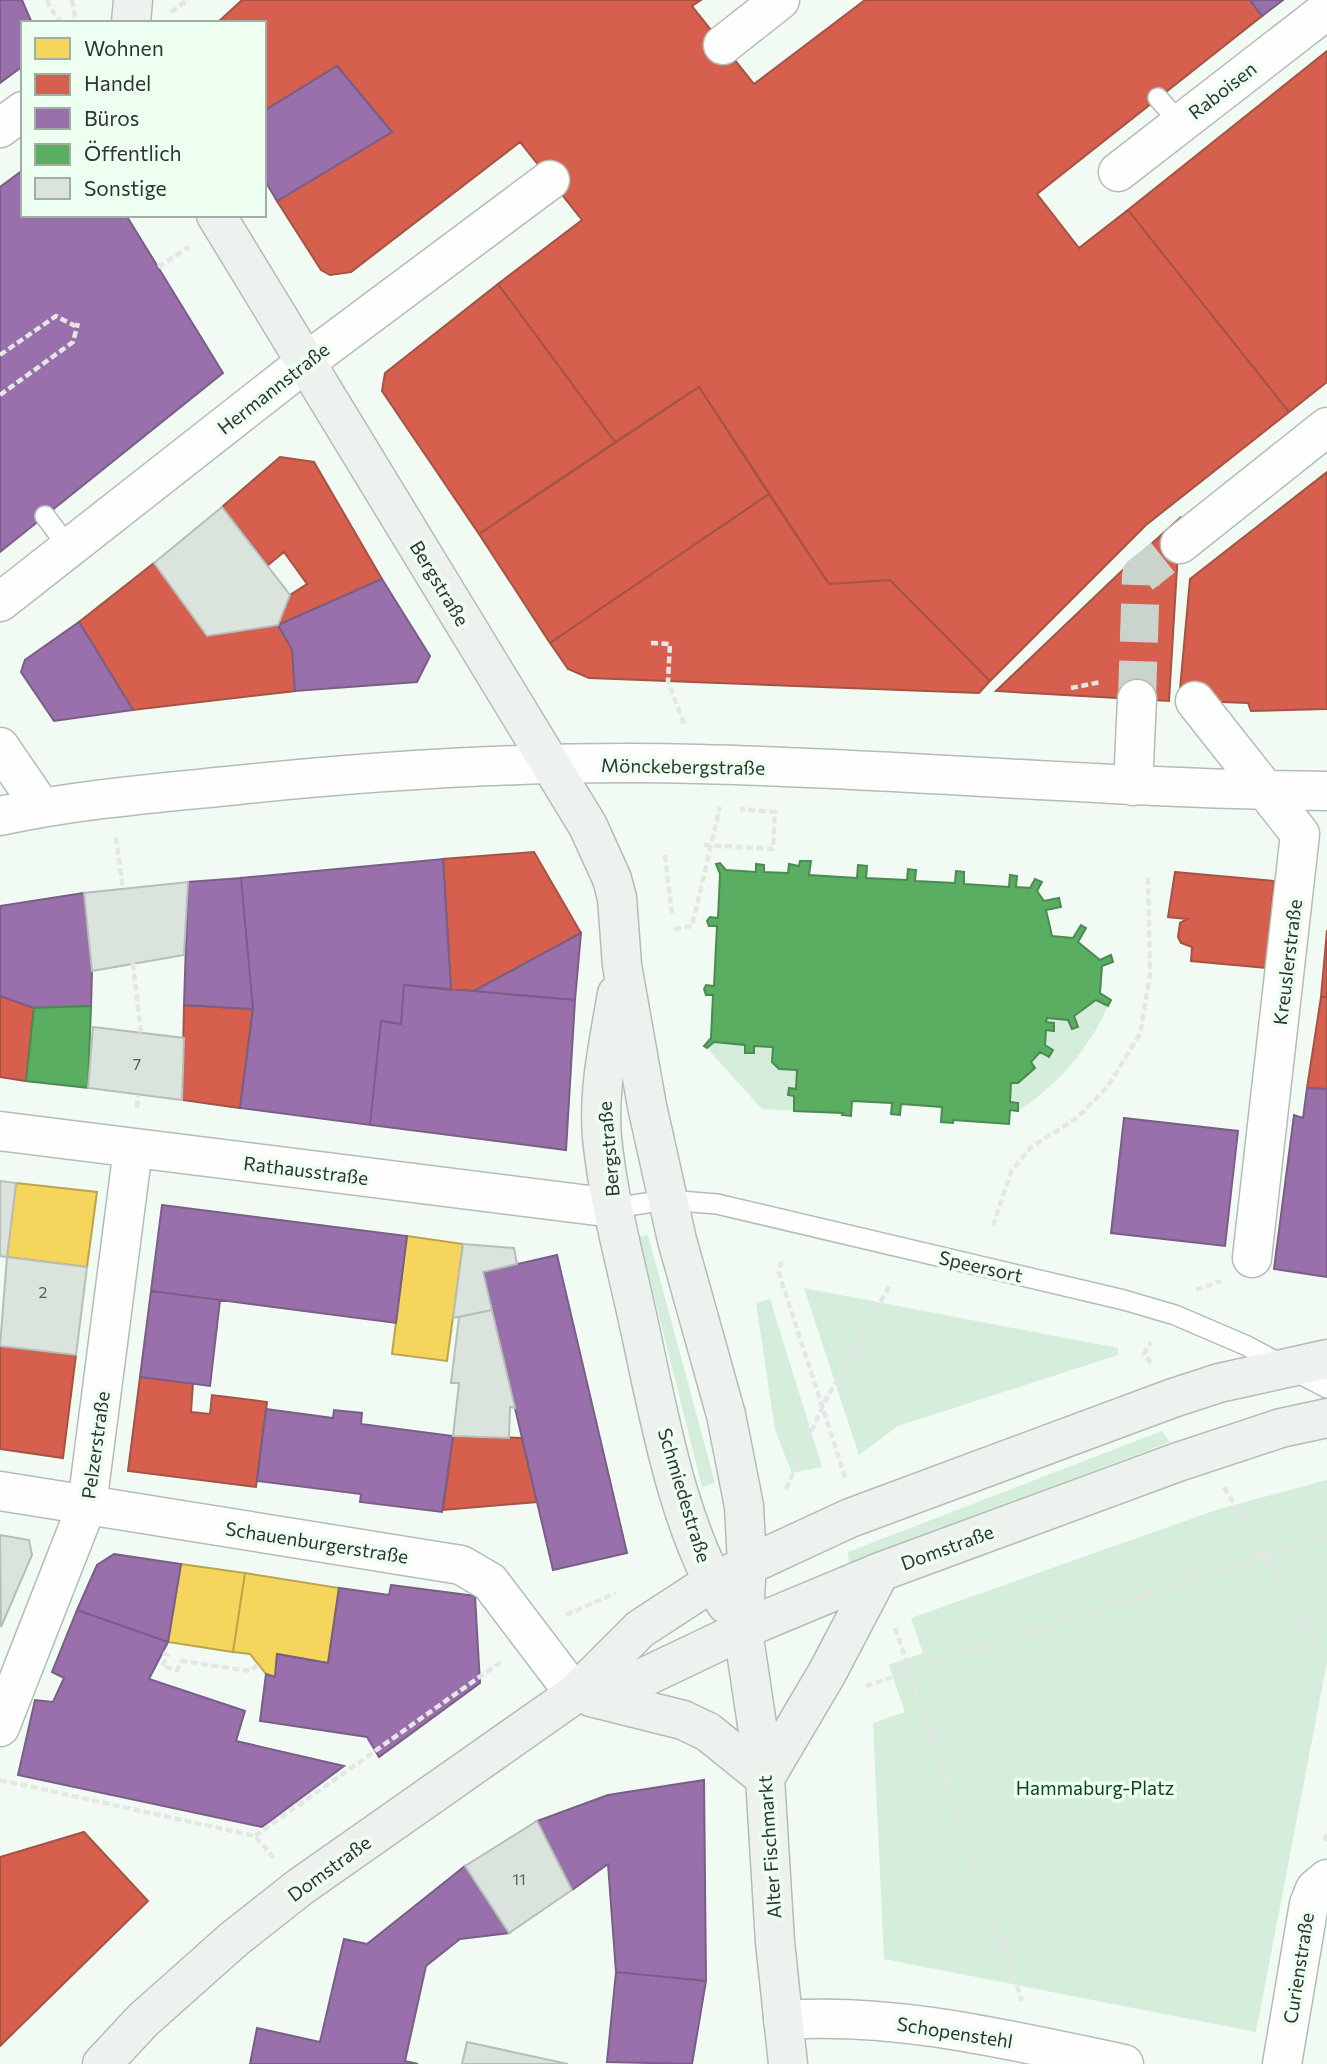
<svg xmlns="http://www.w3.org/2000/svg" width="1327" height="2064" viewBox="0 0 1327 2064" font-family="Commissioner,sans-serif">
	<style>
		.green { fill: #d5eddb }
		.homes { fill: #f6d55c; stroke: #baa54e; stroke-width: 2 }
		.shops { fill: #d6604d; stroke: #a45344; stroke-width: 2 }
		.offices { fill: #9970ab; stroke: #795e86; stroke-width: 2 }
		.public { fill: #5aae61; stroke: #4d8952; stroke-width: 2 }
		.building { fill: #dbe3dd; stroke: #b7beb9; stroke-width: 2 }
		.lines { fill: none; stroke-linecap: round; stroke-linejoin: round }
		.street-tunnel { stroke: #cad3cc; stroke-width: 38; stroke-dasharray: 38 19; stroke-linecap: butt }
		.lane-casing { stroke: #b4bcb6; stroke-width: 22 }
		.street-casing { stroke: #b4bcb6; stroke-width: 41 }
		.secondary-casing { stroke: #b4bcb6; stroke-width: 41 }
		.path { stroke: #e4e7e5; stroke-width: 4.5; stroke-dasharray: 7 3.5; stroke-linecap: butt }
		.lane { stroke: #fdfefd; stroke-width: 19 }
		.street { stroke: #fdfefd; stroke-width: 38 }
		.secondary { stroke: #eef2ef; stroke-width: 38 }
		.labels { text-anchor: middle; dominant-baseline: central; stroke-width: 7; stroke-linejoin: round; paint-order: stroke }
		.number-label { font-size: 16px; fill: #59605a }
		.street-label { font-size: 19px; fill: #2e342f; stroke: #edfff1 }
		.park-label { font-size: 19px; fill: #0a4524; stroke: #edfff1 }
	</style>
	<rect width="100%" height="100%" fill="#f1fbf3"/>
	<path class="green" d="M1096,1000L1108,1006C1088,1050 1058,1085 1018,1111V1103L1010,1102L1011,1083H1018L1035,1068L1031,1062L1040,1052L1049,1057L1053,1050L1045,1045L1046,1030H1053L1054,1024L1046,1022L1047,1018L1068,1020L1072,1029L1078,1027L1074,1016Z
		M714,1042L745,1045V1053H753L754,1046L773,1047V1062L779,1069L797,1070L796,1089H789V1095L794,1096V1111L762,1109L707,1048Z
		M648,1235L715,1483L702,1487L639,1236Z
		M804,1288L1118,1348V1355L898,1426L859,1455Z
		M770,1299L822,1467L792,1473L775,1430L756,1303Z
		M1162,1431L1170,1442L849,1564L848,1552Z
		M1327,1480V1662L1256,2032L884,1959L873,1723L905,1712L889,1665L923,1653L911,1618L1219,1509Z"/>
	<path class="homes" d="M16,1183L97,1192L87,1267L7,1257Z
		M407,1236L463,1244L447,1361L392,1354Z
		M181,1564L245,1573L233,1652L168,1642Z
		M245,1573L339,1588L328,1663L277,1654L275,1677L266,1674L250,1654L233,1652Z"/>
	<path class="shops" d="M242,0H701L692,6L754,84L865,0H1250L1262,16L1037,194L1079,248L1128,210L1289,412L1146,525L990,681L890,580L829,584L699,387L615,442L498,284L582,220L520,142L351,272L330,275L321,270L277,201L392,132L337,66L264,111V23H217Z
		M1327,51V382L1289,412L1128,210Z
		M498,284L615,442L479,534L382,391L385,373Z
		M699,387L769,494L550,643L479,534Z
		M280,457L314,462L382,579L278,625L290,595L307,584L284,552L268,565L222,507Z
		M1327,472V709L1251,711L1248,703L1195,701L1180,689L1190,579Z
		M769,494L829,584L890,580L990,681L979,693L589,678L568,669L550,643Z
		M1180,518L1169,701L996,691L1128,565Z
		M154,563L207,636L278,625L292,649L295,691L133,710L79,622Z
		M534,852L581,933L474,991L451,990L443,859Z
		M1175,872L1274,881L1266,968L1191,961L1192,947L1181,943L1178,937L1180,923L1187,919L1168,917Z
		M1327,930V997H1321Z
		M0,996L34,1008L26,1081L0,1077Z
		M1321,997H1327V1089L1307,1088Z
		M184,1005L253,1009L240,1108L182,1100Z
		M0,1346L76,1355L63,1458L0,1449Z
		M140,1377L193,1383L191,1412L210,1414L212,1395L267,1402L256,1487L128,1471Z
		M453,1436L522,1438L537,1502L443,1510Z
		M84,1832L148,1901L0,2046V1857Z"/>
	<path class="offices" d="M0,0H22L32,23H23V66L0,83Z
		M1250,0H1283L1262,16Z
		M337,66L392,132L277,201L264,179V111Z
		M23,170V215H126L223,373L0,552V187Z
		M382,579L430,656L417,682L295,691L292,649L278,625Z
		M79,622L133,710L54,721L21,672L25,660Z
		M443,859L451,990L404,985L401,1024L381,1021L370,1125L240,1108L253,1009L241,878Z
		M241,878L253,1009L184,1005L188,882Z
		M84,893L92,971L91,1006L34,1008L0,996V906Z
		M581,933L575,1000L474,991Z
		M404,985L575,1000L566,1150L370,1125L381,1021L401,1024Z
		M1307,1088L1327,1089V1277L1274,1269L1294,1115L1303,1118Z
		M1124,1118L1238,1131L1225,1246L1111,1233Z
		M162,1205L407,1236L396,1323L151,1291Z
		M557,1255L627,1553L553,1570L483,1272Z
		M151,1291L220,1300L210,1386L140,1377Z
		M266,1409L333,1418L334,1410L362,1413L361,1424L453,1436L442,1512L360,1502L361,1494L257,1481Z
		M114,1554L181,1564L168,1642L77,1610L97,1565Z
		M391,1585L475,1596L480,1683L379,1757L367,1737L260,1721L266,1674L275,1677L277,1654L328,1663L339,1588L389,1595Z
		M77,1610L168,1642L149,1679L245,1711L236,1741L344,1766L262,1827L18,1775L35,1700L53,1702L64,1678L52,1672Z
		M704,1780L706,1981L616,1972L608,1864L572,1890L537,1821L608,1795Z
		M465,1866L509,1933L460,1939L426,1966L405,2061L418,2064H250L257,2028L320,2042L344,1939L367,1944Z
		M616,1972L706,1981L692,2064L607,2062Z"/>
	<path class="public" d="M800,861H811L809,875L857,878L858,865L867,866L866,878L907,880L908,869L916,870L915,881L955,883L956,871L964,872V884L1009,887L1010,875L1017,876L1016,887L1030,888L1035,879L1042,882L1037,891L1044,901L1059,898L1061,907L1046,910L1052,936L1073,938L1081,925L1086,928L1078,942L1100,960L1111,955L1113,962L1102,966L1100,993L1111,1000L1108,1006L1096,1000L1074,1016L1078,1027L1072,1029L1068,1020L1047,1018L1046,1022L1054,1023V1031L1046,1030L1045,1045L1053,1050L1049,1057L1040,1052L1031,1062L1035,1068L1018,1083H1011L1010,1102L1018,1103V1111L1010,1110L1009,1124L953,1120V1123L941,1122L942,1107L901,1104L900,1115L891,1114L892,1103L852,1101L851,1116L842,1115L843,1113L794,1111V1096L788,1095L789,1088L796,1089L797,1070L779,1069L772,1062L773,1047L754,1046V1053H745V1045L714,1042L707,1048L704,1046L711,1038L713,995H706L704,989L706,985L714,986L717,926H709L707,921L710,917L718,918L720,874L716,864L720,863L726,870L756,872V864L764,865V872L788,873L789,864L799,866Z
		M91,1006L88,1088L26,1081L34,1008Z"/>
	<path class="building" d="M222,507L290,595L278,625L207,636L154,563Z
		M188,882L184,955L92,971L84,893Z
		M93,1027L184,1038L182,1100L88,1088Z
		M0,1181L16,1183L7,1257L0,1256Z
		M463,1244L514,1248L517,1264L483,1272L492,1310L453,1318Z
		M7,1257L87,1267L76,1355L0,1346Z
		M492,1310L515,1408L510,1407L509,1438L453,1436L459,1383H451L459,1317Z
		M0,1535L29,1540L32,1555L1,1627Z
		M537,1821L572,1890L509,1933L465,1866Z
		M467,2042L568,2064H462Z"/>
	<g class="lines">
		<path class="street-tunnel" d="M1137,699L1141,575L1180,544"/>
		<defs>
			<path id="lane" d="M1158,98L1180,123
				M45,516L69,548
				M613,1208L667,1200L717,1204L1124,1300L1175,1315L1245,1345L1327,1388"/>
			<path id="street" d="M723,45L780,0
				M0,128L23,111
				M1118,172L1327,10
				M1180,544L1327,427
				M0,602L306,362L550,180
				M1195,701L1300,834L1252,1258
				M0,747L41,807
				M1133,786L1137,699
				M0,816C78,799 159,793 238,785C392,769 545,760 699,764C908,769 1117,789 1327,791
				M0,1131L613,1208
				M0,1491L461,1565L490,1582L575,1694
				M0,1727L87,1505L133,1149
				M783,2020C898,2012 1013,2041 1124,2064
				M1282,2064L1309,1904L1315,1889L1327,1879"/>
			<path id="secondary" d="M131,23L133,0
				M216,215L588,826L612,879L617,898L622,965L647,1106L677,1240L726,1415L744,1506L747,1564L743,1631L765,1778L775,1942L788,2064
				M617,994C609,1041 598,1089 602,1137C608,1199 625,1260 638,1320C658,1410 677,1526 726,1604
				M575,1694L634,1682L760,1622L880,1572L1178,1462L1281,1428L1327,1418
				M591,1697L683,1720L708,1732L765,1778
				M765,1778L827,1673L880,1572
				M102,2064L143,2020L234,1939L300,1887L575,1694L640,1629L712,1582L850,1518L1173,1398L1219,1383L1327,1359"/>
		</defs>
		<use href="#lane" class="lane-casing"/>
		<use href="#street" class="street-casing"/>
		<use href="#secondary" class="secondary-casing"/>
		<path class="path" d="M47,0L50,8L62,23
			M72,0L76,23
			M171,12L188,0
			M158,267L189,247
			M0,355L56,316L75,326
			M0,395L73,342L78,323
			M651,643L670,644L668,681L684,724
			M1071,688L1101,682
			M116,837L123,889
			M704,845L773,849L775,812L740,809
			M665,855L672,915
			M674,929L692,926L720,807
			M133,963L141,1033
			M137,1108L138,1095
			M993,1226L1011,1172L1030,1148L1078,1117L1108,1086L1140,1034L1150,975L1148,874
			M781,1261L779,1273L845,1477
			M1196,1290L1221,1281
			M1151,1363L1144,1354L1151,1342
			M1224,1487L1327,1660
			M786,1489L823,1405L890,1285
			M566,1615L616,1593
			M895,1628L1022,2001
			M163,1653L168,1655L162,1666L177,1670L182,1661L250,1671L258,1665
			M866,1686L1327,1534
			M0,1780L255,1836L274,1858
			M255,1836L502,1661
			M1325,1841L1327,1830"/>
		<use href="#lane" class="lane"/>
		<use href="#street" class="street"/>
		<use href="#secondary" class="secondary"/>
	</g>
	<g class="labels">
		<g class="number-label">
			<text x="137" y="1063">7</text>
			<text x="43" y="1291">2</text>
			<text x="519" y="1878">11</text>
		</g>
		<g class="street-label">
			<text transform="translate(1222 90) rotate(-38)">Raboisen</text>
			<text transform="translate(273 388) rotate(-38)">Hermannstraße</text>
			<text transform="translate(440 583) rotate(59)">Bergstraße</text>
			<text transform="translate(683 766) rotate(1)">Mönckebergstraße</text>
			<text transform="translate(1287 962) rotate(-83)">Kreuslerstraße</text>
			<text transform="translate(608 1149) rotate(-95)">Bergstraße</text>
			<text transform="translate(306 1170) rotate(7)">Rathausstraße</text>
			<text transform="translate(981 1266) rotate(13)">Speersort</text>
			<text transform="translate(95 1445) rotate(-82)">Pelzerstraße</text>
			<text transform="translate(685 1495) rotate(73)">Schmiedestraße</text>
			<text transform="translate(317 1542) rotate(9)">Schauenburgerstraße</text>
			<text transform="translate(947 1547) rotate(-20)">Domstraße</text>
			<text transform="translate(769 1847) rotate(-94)">Alter Fischmarkt</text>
			<text transform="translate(329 1868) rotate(-36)">Domstraße</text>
			<text transform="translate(1298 1968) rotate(-81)">Curienstraße</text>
			<text transform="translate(955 2032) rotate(9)">Schopenstehl</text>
		</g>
		<g class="park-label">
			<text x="1095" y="1787">Hammaburg-Platz</text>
		</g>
	</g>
	<rect x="21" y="21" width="245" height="196" fill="#edfff1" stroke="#a1aea3" stroke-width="2"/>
	<rect x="35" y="38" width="35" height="21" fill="#f6d55c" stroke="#a1aea3" stroke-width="2"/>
	<text x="84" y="56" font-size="21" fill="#2e342f">Wohnen</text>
	<rect x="35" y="74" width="35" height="21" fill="#d6604d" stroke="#a1aea3" stroke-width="2"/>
	<text x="84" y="91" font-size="21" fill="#2e342f">Handel</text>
	<rect x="35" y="108" width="35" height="21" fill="#9970ab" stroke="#a1aea3" stroke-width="2"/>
	<text x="84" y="126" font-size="21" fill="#2e342f">Büros</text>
	<rect x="35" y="144" width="35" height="21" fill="#5aae61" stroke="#a1aea3" stroke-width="2"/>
	<text x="84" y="161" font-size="21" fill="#2e342f">Öffentlich</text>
	<rect x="35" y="178" width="35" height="21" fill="#dbe3dd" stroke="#a1aea3" stroke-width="2"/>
	<text x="84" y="196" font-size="21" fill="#2e342f">Sonstige</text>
</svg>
